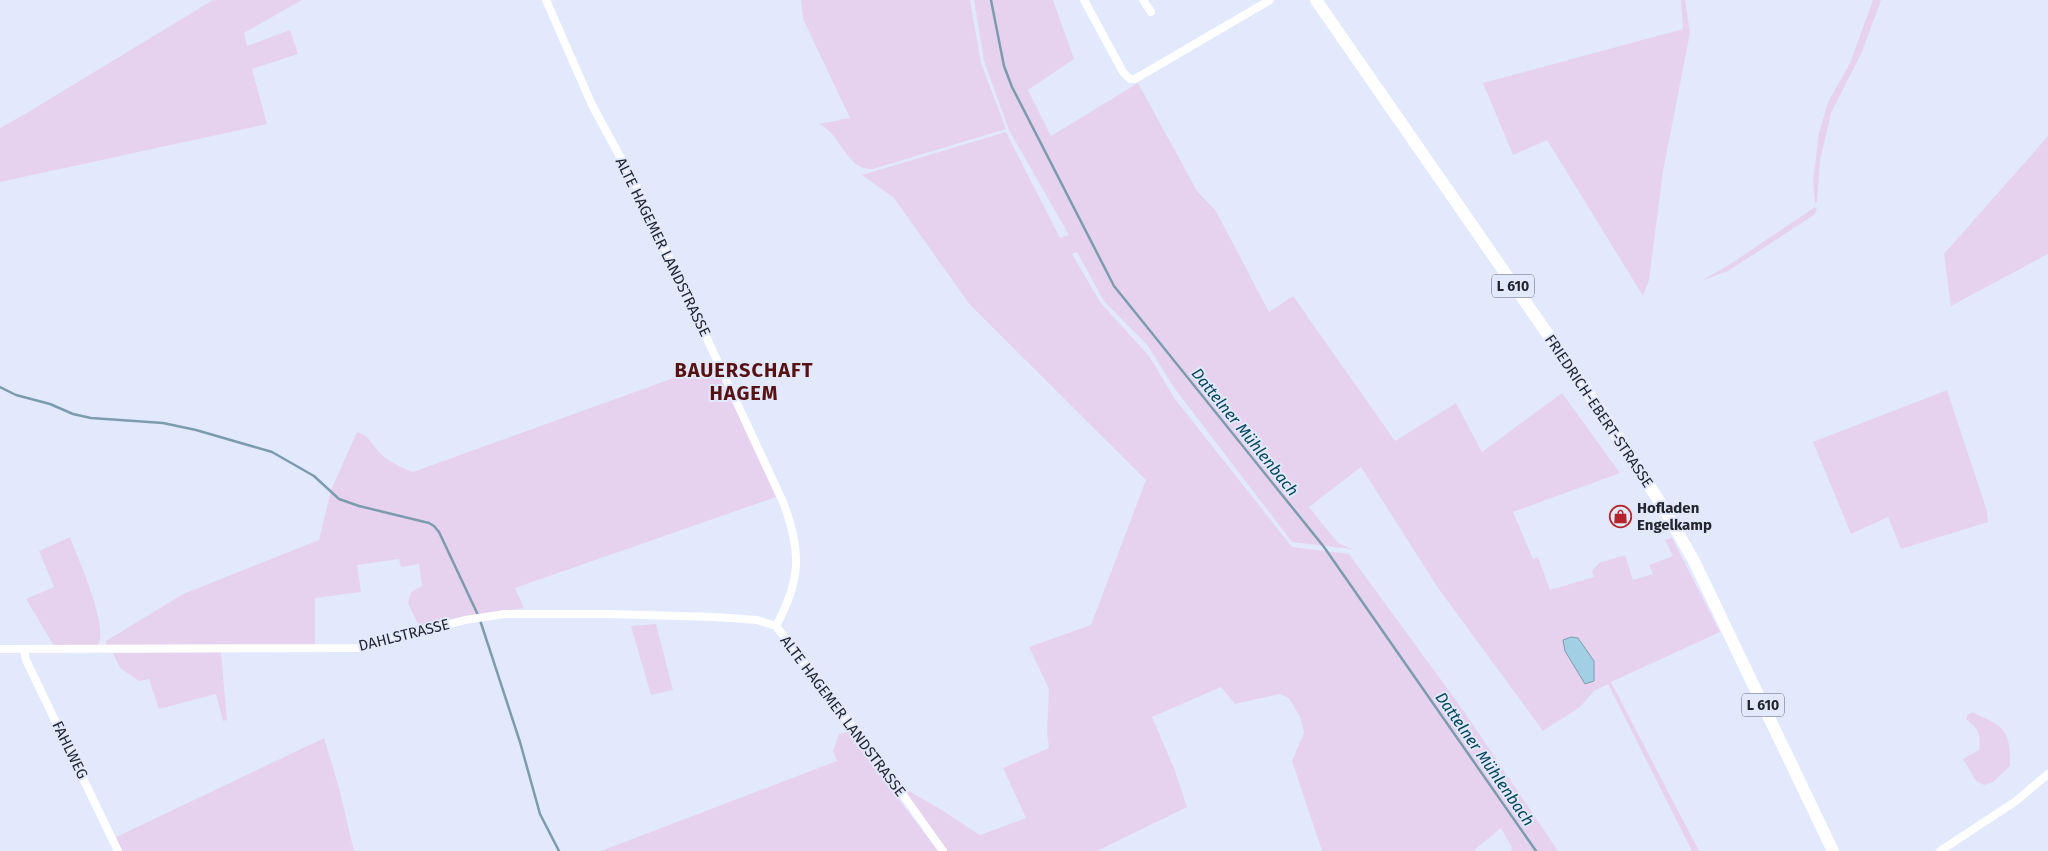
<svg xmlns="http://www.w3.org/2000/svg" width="2048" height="851" viewBox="0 0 2048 851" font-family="'Fira Sans',sans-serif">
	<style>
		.green { fill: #e6d2ee; fill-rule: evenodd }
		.water { fill: #a2cfe3; stroke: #7c9cad }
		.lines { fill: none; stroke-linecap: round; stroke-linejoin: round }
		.stream { stroke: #7c9cad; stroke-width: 2.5 }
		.street { stroke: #fff; stroke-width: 8 }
		.primary { stroke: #fff; stroke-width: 12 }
		.labels { text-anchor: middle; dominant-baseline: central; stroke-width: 4; stroke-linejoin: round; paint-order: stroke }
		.shield { fill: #e2e9fd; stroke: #5c606d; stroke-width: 1 }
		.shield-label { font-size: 14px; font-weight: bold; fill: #23262f }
		.street-label { font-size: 15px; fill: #23262f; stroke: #e2e9fd }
		.poi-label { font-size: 15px; font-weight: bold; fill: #23262f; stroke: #e2e9fd; text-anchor: start }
		.water-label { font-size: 16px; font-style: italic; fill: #04455a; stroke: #e2e9fd }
		.district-label { font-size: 20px; font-weight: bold; letter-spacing: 1px; fill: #571214; stroke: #e2e9fd }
	</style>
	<rect width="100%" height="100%" fill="#e2e9fd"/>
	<path class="green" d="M213,0H302L244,33L247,46L290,30L298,54L252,69L267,124L0,182V128L25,114Z
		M801,0H970L981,63L1006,129L873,169C846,171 841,133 819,124L850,118L803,19Z
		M974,0H1053L1074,59L1028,90L1051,136L1138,83L1197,191L1216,211L1269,312L1293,296L1395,441L1456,403L1482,452L1562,393L1620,473L1513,512L1533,559L1538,557L1550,590L1594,577L1592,571L1599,563L1625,555L1633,580L1653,574L1649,565L1673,556L1665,540L1672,538L1720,632L1611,682L1699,851H1692L1608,684L1594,691L1580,707L1543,731L1438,588L1361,467L1309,507L1338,543L1352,549L1292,542L1175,389L1148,346L1104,301L1077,252L1072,254L1100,302L1149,356L1175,399L1292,547L1349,554L1463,710L1558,851H1511L1512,848L1501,828L1473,851H1322L1292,761L1304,733L1300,717L1289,698L1280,694L1235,704L1221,687L1152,717L1174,768L1187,807L1097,851H947L906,794L909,791L940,809L980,835L1026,818L1003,768L1049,748L1047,733L1049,689L1029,647L1091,625L1146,480L970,305L894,198L862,175L1006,132L1060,238L1069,235L1009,130L984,61ZM1571,637L1578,638L1594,661L1585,684L1563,640Z
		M1681,0H1685L1690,33L1663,171L1649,280L1643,296L1547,140L1513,155L1483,83L1683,29Z
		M1873,0H1881L1862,52L1831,113L1820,160L1817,202L1815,203L1813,181L1819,133L1828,102L1850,63Z
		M2048,136V254L1951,306L1944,254Z
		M1815,207L1817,209L1814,215L1728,271L1701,281L1732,263Z
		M715,363L776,497L515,588L524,608L460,617L419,626L408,603L411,592L422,586L419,564L401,567L399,559L357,565L361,592L315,598V645H106V641L183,594L319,540L331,490L357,432C370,436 372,445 381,454C390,462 402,468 413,472Z
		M1947,390L1987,511L1988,522L1901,549L1888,517L1851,534L1813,442Z
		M70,537C77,557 111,630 97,646H54L26,599L54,587L39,551Z
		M656,624L673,690L651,695L631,626Z
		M221,652L227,720L223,721L216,694L159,709L149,679L139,681L120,668L113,653Z
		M1973,712C1981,717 1994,721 2001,728C2010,737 2011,754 2010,766L1993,782L1984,785L1976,781L1963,759L1979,750C1981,733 1979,730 1966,719L1968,714Z
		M851,731L865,755L938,851H601L837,761L833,751L839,734Z
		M324,738L338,784L354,851H120L114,838Z"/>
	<path class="water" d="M1571,637L1578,638L1594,661V681L1585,684L1565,651L1563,640Z"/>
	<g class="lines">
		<path class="stream" d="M991,0L1004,66L1012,87L1114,286L1324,547L1536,851
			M0,387L16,395L50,404L73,414L91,418L163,423L196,430L272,452L314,476L339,499L359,506L429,523L434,526L439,532L478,615
			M480,620L520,742L540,814L559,851"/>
		<path class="street" d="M546,0L592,105L636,186L783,502C802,551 801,580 776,626
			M1084,0L1123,72L1130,79H1135L1270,0
			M1143,0L1151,12
			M776,626L896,785L943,851
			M0,649L360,648L465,620L505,614H608L715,617L757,620L776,626
			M24,649L26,660L118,851
			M1940,851L2016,801L2048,774"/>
		<path class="primary" d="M1316,0L1605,417L1661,504L1693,559L1833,851"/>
	</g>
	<defs>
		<symbol id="shop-ring" viewBox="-11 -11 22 22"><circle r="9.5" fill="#e2e9fd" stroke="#b5242d" stroke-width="1.5"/><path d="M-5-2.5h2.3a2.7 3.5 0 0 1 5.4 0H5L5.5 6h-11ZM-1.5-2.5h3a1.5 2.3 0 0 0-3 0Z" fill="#b5242d"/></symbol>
	</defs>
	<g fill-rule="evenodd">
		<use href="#shop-ring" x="1608" y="504" width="25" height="25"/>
	</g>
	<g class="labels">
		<g class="shield">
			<rect x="1492" y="274.5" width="42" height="23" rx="4"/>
			<rect x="1742" y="693.5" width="42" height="23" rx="4"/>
		</g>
		<g class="shield-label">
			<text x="1513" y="286">L 610</text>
			<text x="1763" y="705">L 610</text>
		</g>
		<g class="street-label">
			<text transform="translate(663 247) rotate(64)">ALTE HAGEMER LANDSTRASSE</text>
			<text transform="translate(1599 411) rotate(56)">FRIEDRICH-EBERT-STRASSE</text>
			<text transform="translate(404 635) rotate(-14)">DAHLSTRASSE</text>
			<text transform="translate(843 716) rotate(53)">ALTE HAGEMER LANDSTRASSE</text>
			<text transform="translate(70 750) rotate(64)">FAHLWEG</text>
		</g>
		<g class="poi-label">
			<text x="1637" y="508">Hofladen<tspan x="1637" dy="17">Engelkamp</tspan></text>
		</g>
		<g class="water-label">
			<text transform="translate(1245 432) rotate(51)">Dattelner Mühlenbach</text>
			<text transform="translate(1485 759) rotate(55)">Dattelner Mühlenbach</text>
		</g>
		<g class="district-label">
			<text x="744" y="370">BAUERSCHAFT<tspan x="744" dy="23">HAGEM</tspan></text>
		</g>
	</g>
</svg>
